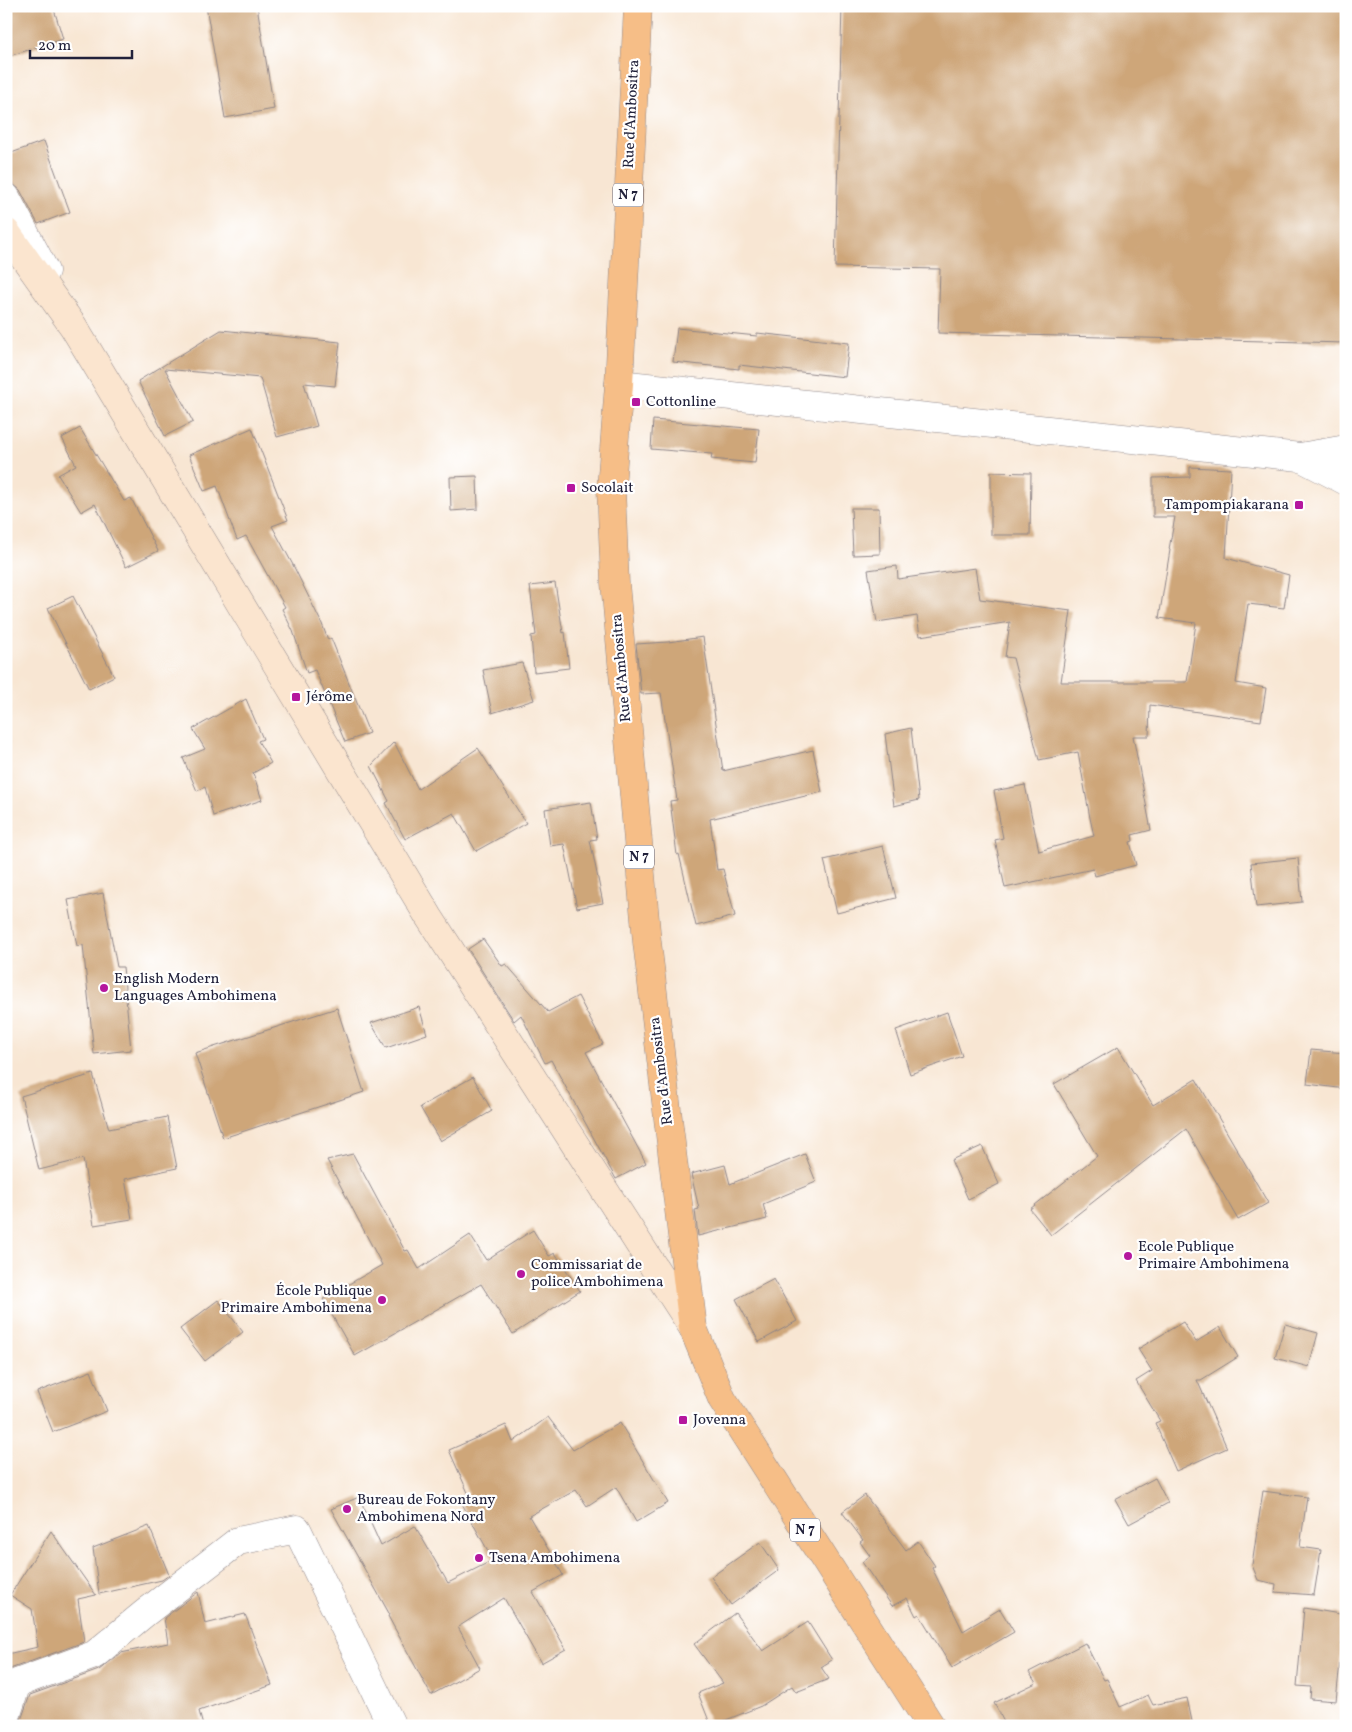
<svg xmlns="http://www.w3.org/2000/svg" width="1352" height="1732" viewBox="0 0 1352 1732" font-family="Vollkorn,serif">
	<style>
		.building { fill: #cea679 }
		.lines { fill: none; stroke-linecap: round; stroke-linejoin: round }
		.street-casing { stroke: #8d8487; stroke-width: 29 }
		.secondary-casing { stroke: #8d8487; stroke-width: 29 }
		.primary-casing { stroke: #8d8487; stroke-width: 29 }
		.street { stroke: #fff; stroke-width: 28 }
		.secondary { stroke: #fbe5cf; stroke-width: 28 }
		.primary { stroke: #f6be87; stroke-width: 28 }
		.poi-dot { fill: #b5179e; stroke: #fff; stroke-width: 2 }
		.labels { text-anchor: middle; dominant-baseline: central; stroke-width: 4.5; stroke-linejoin: round; paint-order: stroke }
		.shield { fill: #fff; stroke: #646476; stroke-width: 1 }
		.shield-label { font-size: 14px; font-weight: bold; fill: #22223b }
		.street-label { font-size: 15px; fill: #22223b; stroke: #fff }
		.poi-label { font-size: 15px; fill: #22223b; stroke: #fff; text-anchor: start }
	</style>
	<rect width="100%" height="100%" fill="#fff"/>
	<filter id="ink" filterUnits="userSpaceOnUse"><feTurbulence type="fractalNoise" baseFrequency=".02" numOctaves="2"/><feDisplacementMap in="SourceGraphic" scale="10" xChannelSelector="R" yChannelSelector="G"/><feConvolveMatrix kernelMatrix="1 2 1 2 8 2 1 2 1" color-interpolation-filters="sRGB"/></filter>
	<filter id="wash" filterUnits="userSpaceOnUse"><feTurbulence type="fractalNoise" baseFrequency=".0096" numOctaves="4" result="noise"/><feDisplacementMap in="SourceGraphic" scale="20" xChannelSelector="R" yChannelSelector="G"/><feGaussianBlur stdDeviation="1.12" result="paint"/><feColorMatrix in="noise" values="0 0 0 0 0 0 0 0 0 0 0 0 0 0 0 0 0 1.4 0 .05"/><feComposite in="paint" operator="in"/></filter>
	<g filter="url(#wash)">
		<rect width="100%" height="100%" fill="#f8e6d3"/>
		<g id="blocks">
			<path class="building" d="M21,6H53L63,39L6,57V11Z
				M206,6H257L274,109L225,118Z
				M842,6H1346V343L938,333L940,269L835,267Z
				M44,141L70,212L38,224L20,190L12,183L6,167V155Z
				M677,328L757,336V333L849,343L845,377L739,365V369L673,362Z
				M221,330L340,342L335,386L304,383L317,426L277,437L260,378L165,369L193,422L165,436L138,381Z
				M653,420L759,429L755,463L711,459L712,454L651,449Z
				M80,428L124,501L131,498L158,551L126,567L95,504L81,512L58,475L76,465L62,438Z
				M252,428L288,520L272,526L293,565L322,624L328,640L331,638L369,733L345,742L315,670L307,673L293,631L282,609L285,607L246,536L237,540L217,486L204,491L189,455Z
				M1190,467L1231,469L1226,558L1289,575L1284,608L1248,604L1236,683L1266,688L1261,721L1150,705L1149,736H1133L1151,830L1132,835L1133,841L1130,842L1136,865L1095,876L1093,869L1005,888L995,840L1003,838L994,791L1025,785L1039,851L1094,836L1090,818L1078,752L1039,760L1013,658L1005,657L1010,622L920,636L917,616L877,622L868,570L897,566L898,579L975,568L980,599L1071,611L1061,682H1187L1196,623L1159,618L1170,550L1169,549L1175,517H1153V478L1190,477Z
				M991,472L1031,473L1030,535H991Z
				M477,476L478,509L451,511L450,477Z
				M851,508H879L880,554L853,555Z
				M555,583L563,633L565,632L569,668L534,672L531,636L536,635L530,586Z
				M73,596L114,676L89,689L48,608Z
				M703,637L723,771L813,750L822,792L710,819L717,870L723,869L735,916L696,926L679,854L677,855L670,801L677,800L661,693L641,694L636,644L668,642Z
				M522,663L534,700L492,713L483,670Z
				M246,699L263,739L258,741L271,763L253,773L262,800L213,816L205,787L197,791L183,758L205,749L193,729Z
				M911,728L919,800L894,806L885,734Z
				M394,742L418,789L478,748L526,823L476,851L454,813L405,839L386,803L389,801L371,766Z
				M591,802L597,839L590,840L603,903L577,908L564,844L550,846L545,809Z
				M883,846L896,898L837,913L824,860Z
				M1298,858L1302,902L1256,907L1251,863Z
				M103,893L117,967H123L131,1050L94,1054L83,945L77,946L68,900Z
				M483,939L502,966L506,964L548,1012L578,996L603,1044L586,1052L646,1163L616,1179L551,1060L545,1063L521,1015L514,1021L468,949Z
				M419,1007L427,1034L386,1048L371,1023Z
				M337,1008L364,1092L223,1138L195,1053Z
				M947,1012L962,1056L910,1074L896,1030Z
				M1118,1047L1153,1105L1196,1079L1268,1203L1238,1220L1186,1129L1051,1235L1030,1209L1097,1156L1054,1084Z
				M1311,1050L1346,1053V1089L1307,1084Z
				M93,1074L109,1129L167,1117L177,1168L125,1179L132,1219L94,1225L83,1159L39,1170L21,1096Z
				M473,1077L492,1111L440,1141L420,1107Z
				M982,1146L999,1184L968,1199L951,1160Z
				M353,1154L405,1251L408,1250L419,1269L470,1235L486,1260L533,1230L549,1256L555,1253L580,1291L513,1334L481,1284L355,1356L323,1299L382,1265L327,1160Z
				M805,1154L816,1182L763,1204L767,1219L698,1236L695,1210L699,1209L691,1174L725,1165L730,1184Z
				M774,1279L797,1321L759,1342L736,1299Z
				M218,1300L243,1332L205,1361L180,1329Z
				M1183,1322L1196,1342L1220,1327L1238,1357L1201,1380H1197L1227,1448L1176,1471L1155,1423L1160,1421L1136,1381L1152,1371L1138,1349Z
				M1285,1324L1318,1333L1309,1367L1275,1358Z
				M91,1371L107,1411L53,1432L37,1392Z
				M548,1417L573,1450L620,1423L668,1503L636,1522L616,1487L587,1506L576,1490L529,1516L563,1575L533,1592L566,1649L541,1663L504,1598L458,1627L480,1668L431,1695L388,1616L390,1615L331,1509L359,1497L381,1546L415,1526L448,1583L493,1560L460,1500L469,1495L449,1450L506,1425L513,1442Z
				M1155,1478L1168,1503L1129,1524L1115,1499Z
				M1263,1491L1307,1497L1300,1547L1321,1550L1314,1595L1275,1592L1276,1584L1258,1580L1252,1565Z
				M865,1495L906,1550L918,1541L935,1566L932,1568L963,1631L1000,1609L1014,1632L952,1668L919,1614L916,1616L907,1598L892,1606L862,1562L870,1556L860,1542L863,1540L842,1512Z
				M149,1526L169,1575L162,1580L99,1594L93,1548Z
				M51,1531L96,1595L78,1599L84,1642L10,1669L7,1654L38,1647L32,1609L10,1595Z
				M760,1542L779,1570L731,1605L711,1577Z
				M198,1592L205,1624L245,1614L272,1685L199,1711L203,1726H23L21,1720L30,1695L99,1670L121,1653L168,1643L164,1618Z
				M1304,1608L1346,1615V1644L1342,1643L1336,1701L1310,1699L1311,1687L1297,1686Z
				M735,1613L763,1651L808,1622L832,1660L821,1667L829,1679L796,1692L792,1686L761,1706L711,1726L698,1693L723,1683L694,1644Z
				M1085,1643L1104,1680L1107,1679L1120,1707L1148,1695L1153,1705L1187,1698L1193,1726H1006L994,1703L1036,1683L1029,1672Z"/>
		</g>
	</g>
	<g filter="url(#ink)">
		<use href="#blocks" fill-opacity="0" stroke="#8d8487" stroke-width="1"/>
		<g class="lines">
			<defs>
				<path id="street" d="M6,197L45,271
					M619,384L1300,457L1346,449
					M1300,457L1346,481
					M6,1717L17,1683L94,1655L145,1613L238,1541L297,1529L392,1726"/>
				<path id="secondary" d="M6,232L73,326L429,917L693,1328"/>
				<path id="primary" d="M638,6L619,384L611,488L615,583L647,942L693,1328L722,1399L931,1726"/>
			</defs>
			<use href="#street" class="street-casing"/>
			<use href="#secondary" class="secondary-casing"/>
			<use href="#primary" class="primary-casing"/>
			<use href="#street" class="street"/>
			<use href="#secondary" class="secondary"/>
			<use href="#primary" class="primary"/>
		</g>
	</g>
	<g class="poi-dot">
		<rect x="631" y="397" width="10" height="10" rx="2.5"/>
		<rect x="566" y="483" width="10" height="10" rx="2.5"/>
		<rect x="1294" y="500" width="10" height="10" rx="2.5"/>
		<rect x="291" y="692" width="10" height="10" rx="2.5"/>
		<circle cx="104" cy="988" r="5"/>
		<circle cx="1128" cy="1256" r="5"/>
		<circle cx="521" cy="1274" r="5"/>
		<circle cx="382" cy="1300" r="5"/>
		<rect x="678" y="1415" width="10" height="10" rx="2.5"/>
		<circle cx="347" cy="1509" r="5"/>
		<circle cx="479" cy="1558" r="5"/>
	</g>
	<g class="labels">
		<g class="shield">
			<rect x="613" y="183.5" width="30" height="23" rx="4"/>
			<rect x="624" y="845.5" width="30" height="23" rx="4"/>
			<rect x="790" y="1518.5" width="30" height="23" rx="4"/>
		</g>
		<g class="shield-label">
			<text x="628" y="195">N 7</text>
			<text x="639" y="857">N 7</text>
			<text x="805" y="1530">N 7</text>
		</g>
		<g class="street-label">
			<text transform="translate(632 114) rotate(-87)">Rue d'Ambositra</text>
			<text transform="translate(622 668) rotate(-95)">Rue d'Ambositra</text>
			<text transform="translate(662 1071) rotate(-97)">Rue d'Ambositra</text>
		</g>
		<g class="poi-label">
			<text x="646" y="402">Cottonline</text>
			<text x="581" y="488">Socolait</text>
			<text x="1289" y="505" text-anchor="end">Tampompiakarana</text>
			<text x="306" y="697">Jérôme</text>
			<text x="114" y="979">English Modern<tspan x="114" dy="17">Languages Ambohimena</tspan></text>
			<text x="1138" y="1247">Ecole Publique<tspan x="1138" dy="17">Primaire Ambohimena</tspan></text>
			<text x="531" y="1265">Commissariat de<tspan x="531" dy="17">police Ambohimena</tspan></text>
			<text x="372" y="1291" text-anchor="end">École Publique<tspan x="372" dy="17">Primaire Ambohimena</tspan></text>
			<text x="693" y="1420">Jovenna</text>
			<text x="357" y="1500">Bureau de Fokontany<tspan x="357" dy="17">Ambohimena Nord</tspan></text>
			<text x="489" y="1558">Tsena Ambohimena</text>
		</g>
	</g>
	<rect width="1352" height="1732" fill="none" stroke="#fff" stroke-width="25"/>
	<path d="M30 50v8h102v-8" fill="none" stroke="#22223b" stroke-width="2.5"/>
	<text x="38" y="50" font-size="15" fill="#22223b" stroke="#ffffff" stroke-width="4" paint-order="stroke">20 m</text>
</svg>
